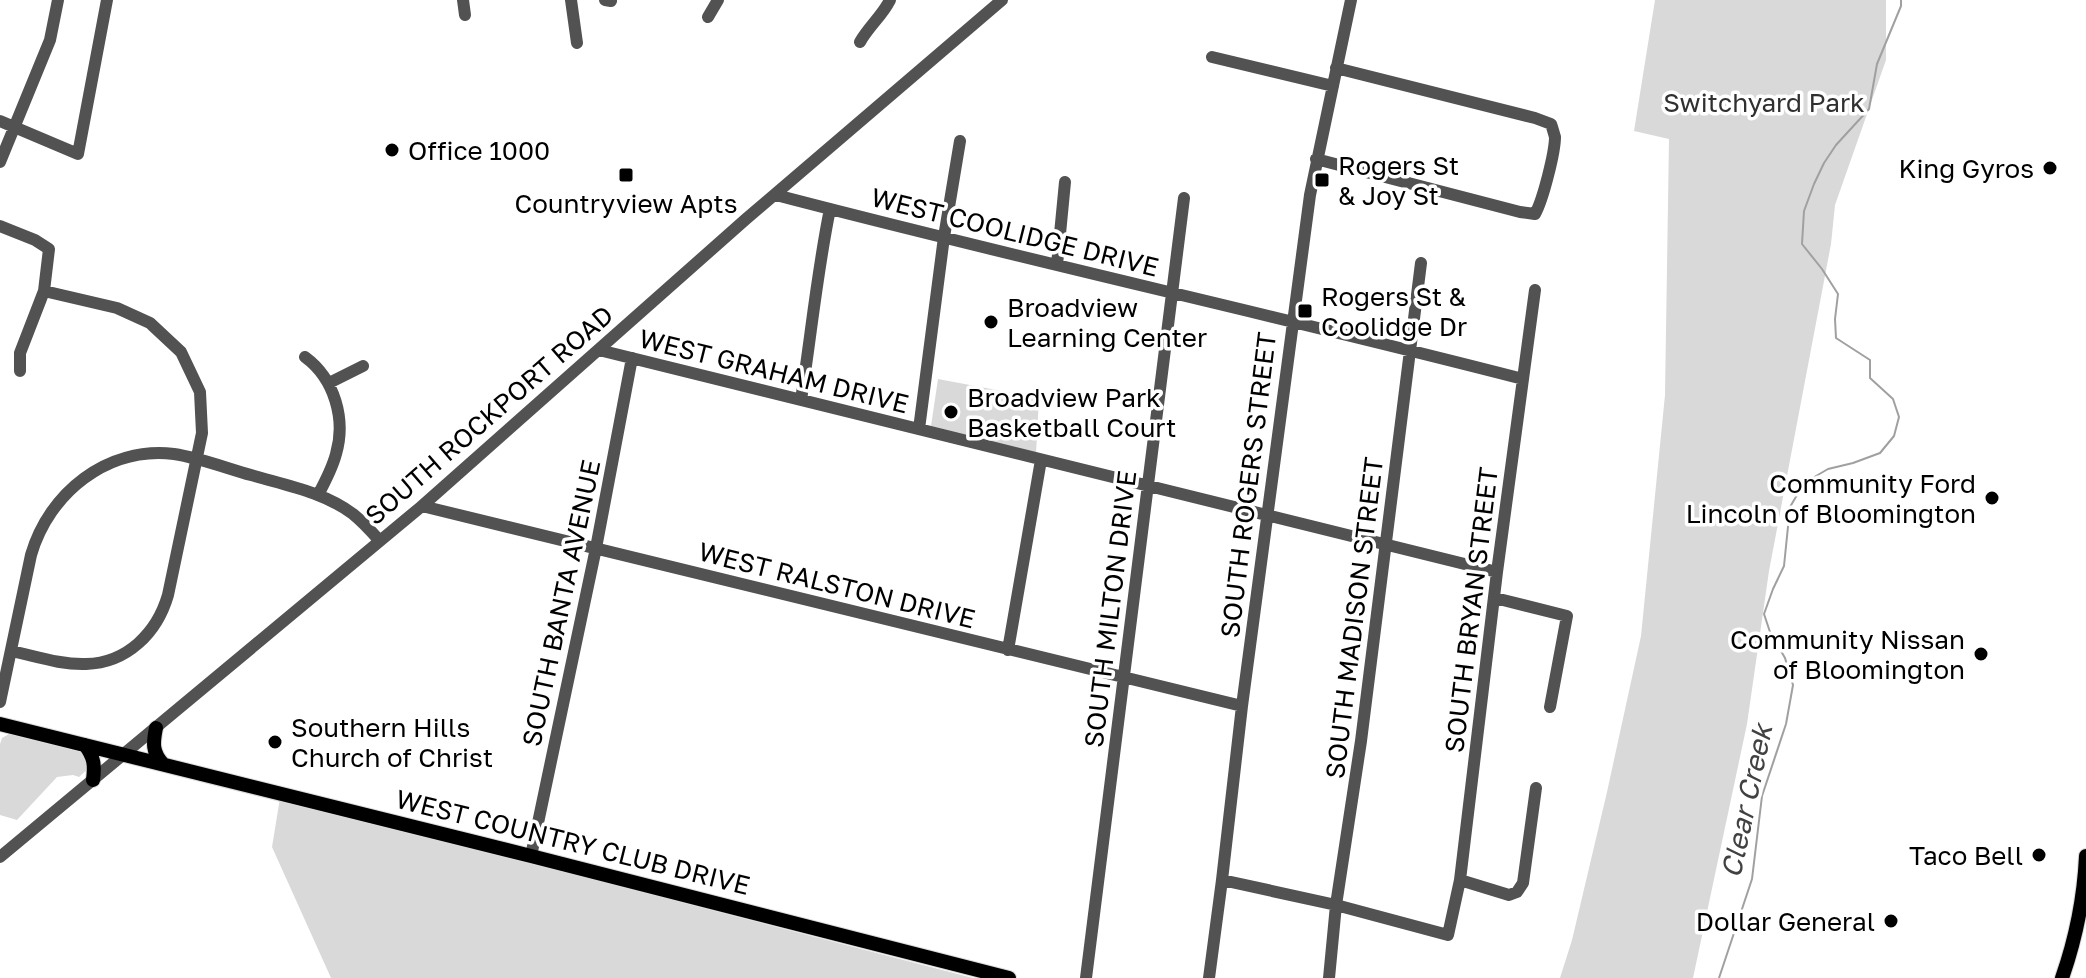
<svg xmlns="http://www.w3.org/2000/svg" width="2086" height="978" viewBox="0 0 2086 978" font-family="'Golos Text',sans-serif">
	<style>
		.green { fill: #d9d9d9 }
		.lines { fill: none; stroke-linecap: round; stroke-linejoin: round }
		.stream { stroke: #a0a0a0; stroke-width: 2 }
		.major-casing { stroke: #dbdbdb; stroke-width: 16 }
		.minor { stroke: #525252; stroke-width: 12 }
		.major { stroke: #000; stroke-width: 14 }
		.poi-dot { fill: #000; stroke: #fff; stroke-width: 3 }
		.labels { text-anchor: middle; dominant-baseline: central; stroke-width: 7; stroke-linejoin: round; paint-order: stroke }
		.park-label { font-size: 26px; fill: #303030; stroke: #fff }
		.poi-label { font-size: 26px; fill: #000; stroke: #fff; text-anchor: start }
		.street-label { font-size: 26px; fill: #000; stroke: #fff }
		.water-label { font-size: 28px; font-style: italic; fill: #414141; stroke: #fff }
	</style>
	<rect width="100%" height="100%" fill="#fff"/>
	<path class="green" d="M1655,0H1886V60L1835,205L1831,244L1769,571L1747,724L1693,978H1560L1572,940L1607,792L1641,636L1665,395L1669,139L1634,131Z
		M938,379L1039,398L1036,454L931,426Z
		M9,734L81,752L87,756L89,768L79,777L73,775L57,777L17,820L0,815V744L2,738Z
		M280,798L973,978H331L272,847Z"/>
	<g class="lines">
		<path class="stream" d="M1719,978L1752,879L1762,796L1786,724L1793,685L1785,658L1770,632L1764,614L1773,589L1784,566L1790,507L1804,483L1828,469L1853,463L1880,453L1894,436L1899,417L1893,399L1870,378V360L1836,338L1835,319L1838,294L1822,269L1802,244L1804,211L1814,184L1824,163L1836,145L1869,109L1877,64L1901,6V0"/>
		<defs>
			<path id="major" d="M0,724L531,856L1009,978
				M156,728C153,743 152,752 163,764
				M85,745C94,757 95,765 93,780
				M2062,978C2076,938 2084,898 2086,856"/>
		</defs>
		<use href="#major" class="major-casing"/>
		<path class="minor" d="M463,0L465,15
			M571,0L577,43
			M605,0L611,1
			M708,17L718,0
			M860,42C869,26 882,16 890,0
			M1212,57L1333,86
			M0,121L78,154L107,0
			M1316,159L1520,212L1535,214C1543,200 1555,152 1555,137C1554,134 1552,126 1551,124L1535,118L1336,68
			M0,162L50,40L58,0
			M776,195C1024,260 1275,315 1523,379
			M0,226L35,240L49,249L44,291L20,353V371
			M1057,265L1065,182
			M599,350L1497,572
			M305,357C335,379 346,420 336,454C332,469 325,482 318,495
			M329,383L363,366
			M801,400C811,336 817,272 830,209
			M919,429L944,237L960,141
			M422,506L1242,706
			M1495,598L1567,616L1550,707
			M1008,650L1041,460
			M11,651C35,656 61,665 86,664C127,663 157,633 168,595L202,433L200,392L181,352L150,323L117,308L44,291
			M0,702L31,555C49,493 107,446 174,454C200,458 226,468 251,475C285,485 324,492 353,514C363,522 371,531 379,540
			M531,856L596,548L632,358
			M0,857L422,506L746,219L1002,0
			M1222,880L1336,905L1448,935L1460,880L1497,572L1535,290
			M1460,880L1509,895L1517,892L1523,883L1536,788
			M1086,978L1184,198
			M1209,978L1222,880L1242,706L1310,195L1351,0
			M1329,978L1336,905L1361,741L1421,263"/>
		<use href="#major" class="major"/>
	</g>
	<g class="poi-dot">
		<circle cx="392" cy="150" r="8"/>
		<circle cx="2050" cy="168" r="8"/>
		<rect x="618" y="167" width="16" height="16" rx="4"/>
		<rect x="1314" y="172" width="16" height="16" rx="4"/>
		<rect x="1297" y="303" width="16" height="16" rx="4"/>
		<circle cx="991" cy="322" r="8"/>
		<circle cx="951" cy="412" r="8"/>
		<circle cx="1992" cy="498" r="8"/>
		<circle cx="1981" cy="654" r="8"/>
		<circle cx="275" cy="742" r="8"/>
		<circle cx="2039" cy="855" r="8"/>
		<circle cx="1891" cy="921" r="8"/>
	</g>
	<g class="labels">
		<g class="park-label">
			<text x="1764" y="102">Switchyard Park</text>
		</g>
		<g class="poi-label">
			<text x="408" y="150">Office 1000</text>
			<text x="1338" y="165">Rogers St<tspan x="1338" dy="30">&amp; Joy St</tspan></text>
			<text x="2034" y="168" text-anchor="end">King Gyros</text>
			<text x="626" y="203" text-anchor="middle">Countryview Apts</text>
			<text x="1321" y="296">Rogers St &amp;<tspan x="1321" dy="30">Coolidge Dr</tspan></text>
			<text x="1007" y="307">Broadview<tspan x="1007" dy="30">Learning Center</tspan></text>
			<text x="967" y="397">Broadview Park<tspan x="967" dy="30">Basketball Court</tspan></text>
			<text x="1976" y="483" text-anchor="end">Community Ford<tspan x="1976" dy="30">Lincoln of Bloomington</tspan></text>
			<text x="1965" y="639" text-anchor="end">Community Nissan<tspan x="1965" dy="30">of Bloomington</tspan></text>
			<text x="291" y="727">Southern Hills<tspan x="291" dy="30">Church of Christ</tspan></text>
			<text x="2023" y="855" text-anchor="end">Taco Bell</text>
			<text x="1875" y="921" text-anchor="end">Dollar General</text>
		</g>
		<g class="street-label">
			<text transform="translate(1015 232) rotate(14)">WEST COOLIDGE DRIVE</text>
			<text transform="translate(774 371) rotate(14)">WEST GRAHAM DRIVE</text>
			<text transform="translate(489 415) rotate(-41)">SOUTH ROCKPORT ROAD</text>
			<text transform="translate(1248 485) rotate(-83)">SOUTH ROGERS STREET</text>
			<text transform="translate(837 585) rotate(14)">WEST RALSTON DRIVE</text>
			<text transform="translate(561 603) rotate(-78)">SOUTH BANTA AVENUE</text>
			<text transform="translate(1110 609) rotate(-83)">SOUTH MILTON DRIVE</text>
			<text transform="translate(1471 610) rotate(-83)">SOUTH BRYAN STREET</text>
			<text transform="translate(1354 618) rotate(-83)">SOUTH MADISON STREET</text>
			<text transform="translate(573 842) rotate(14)">WEST COUNTRY CLUB DRIVE</text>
		</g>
		<g class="water-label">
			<text transform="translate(1746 801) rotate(-78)">Clear Creek</text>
		</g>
	</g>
</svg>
